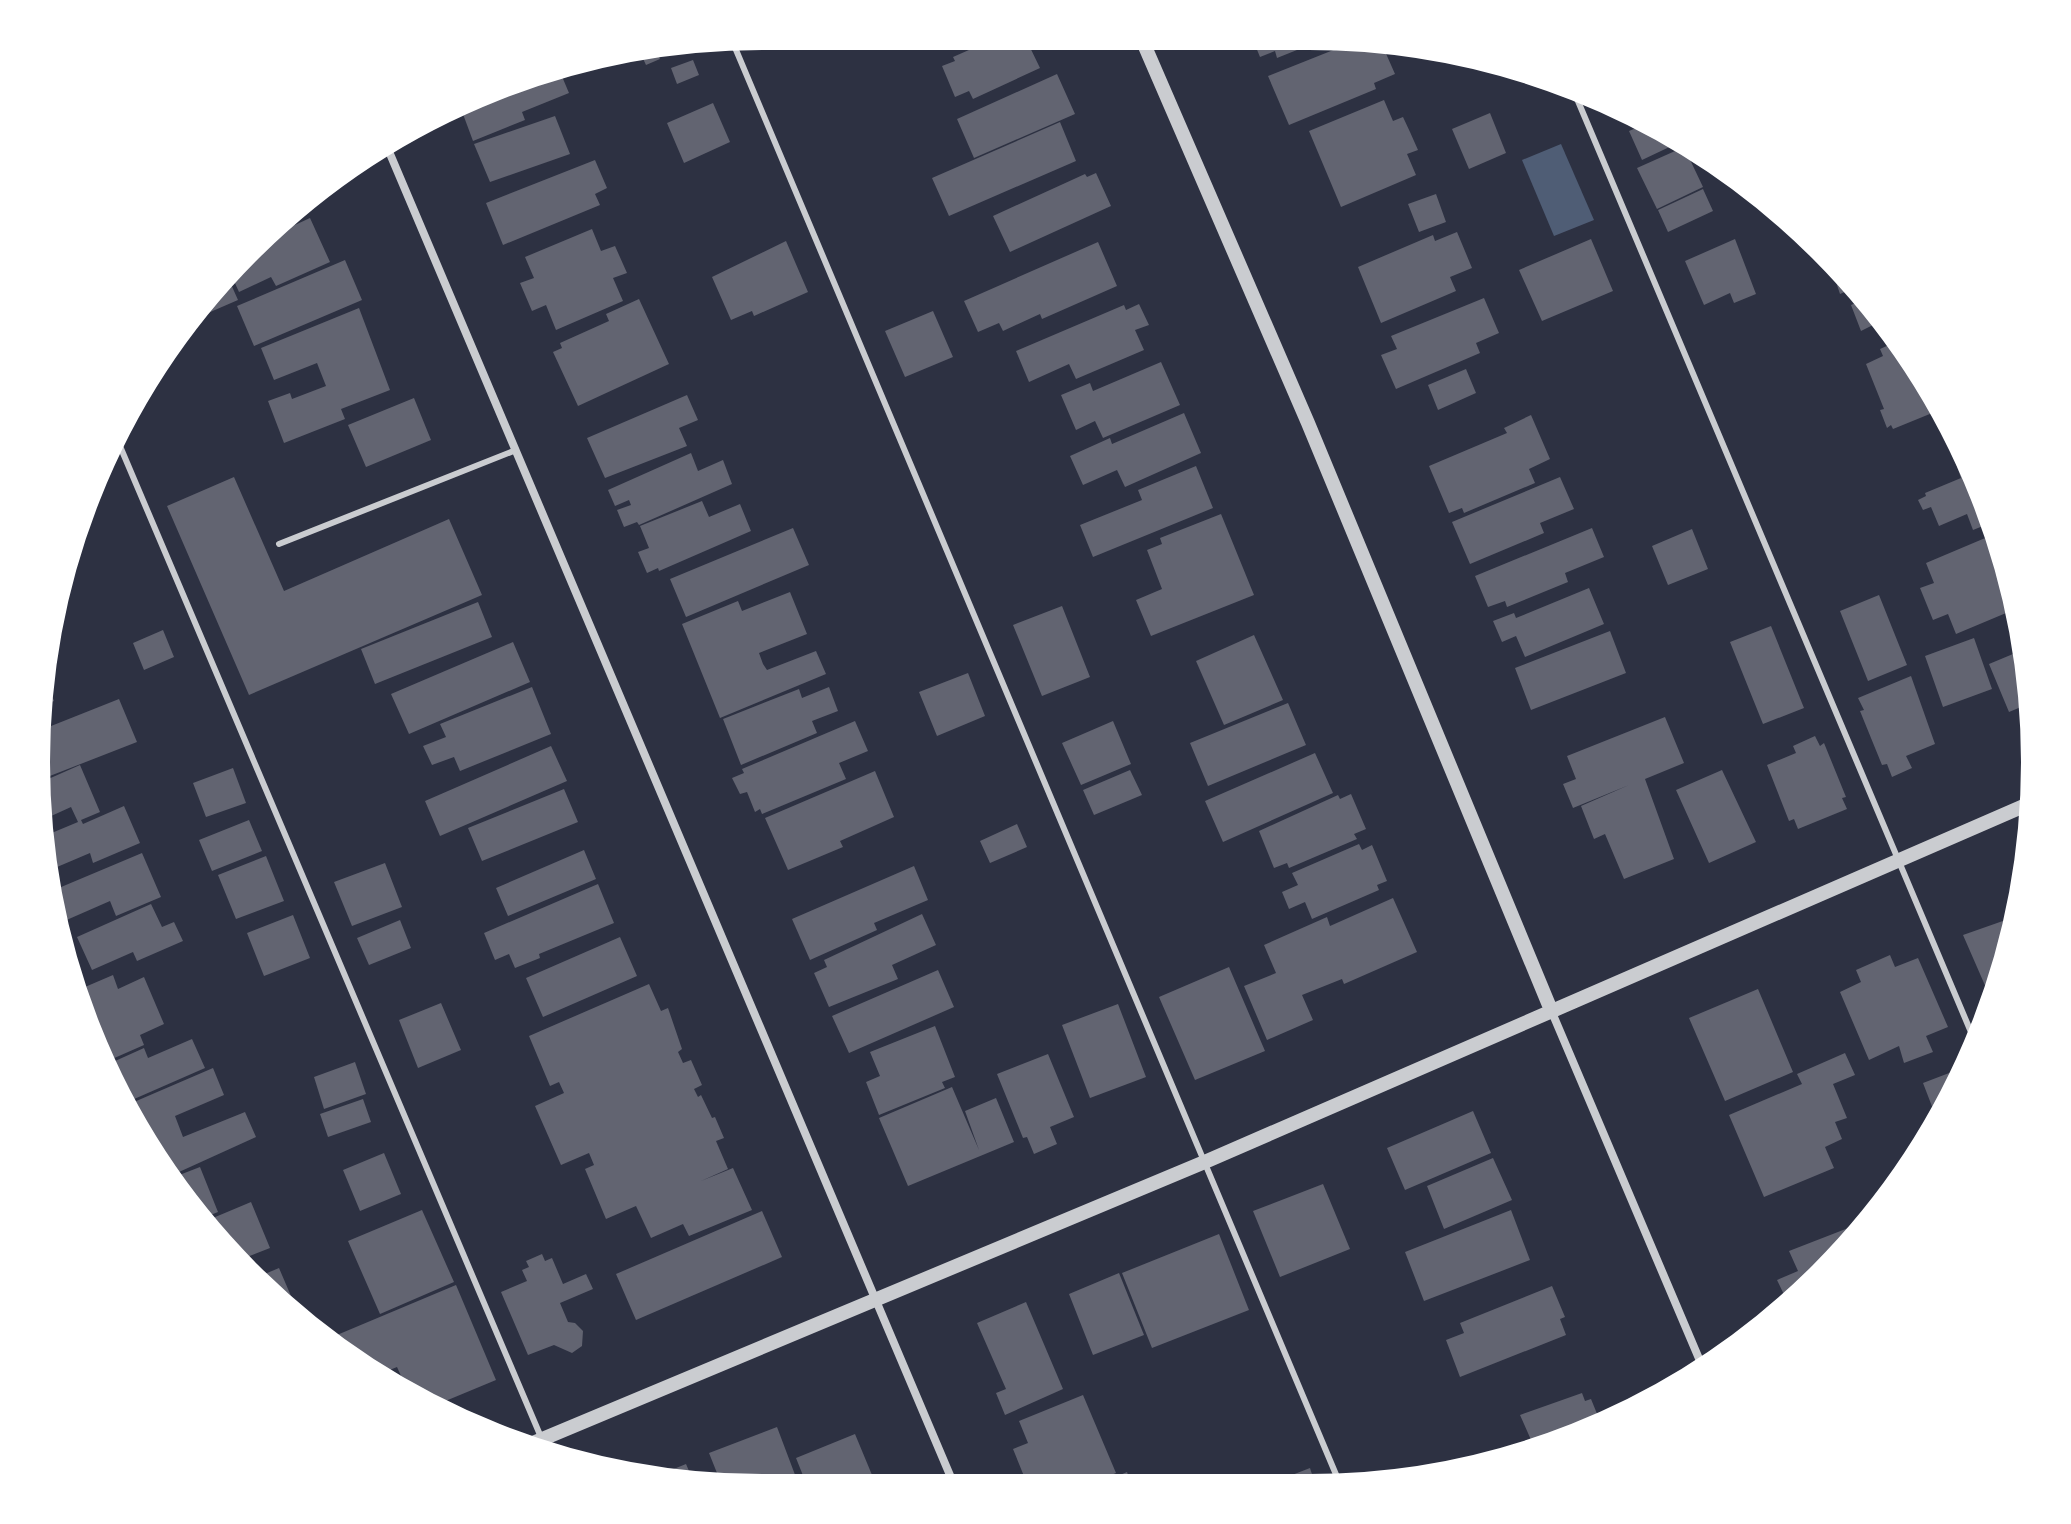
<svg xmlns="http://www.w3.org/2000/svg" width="2071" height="1524" viewBox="0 0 2071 1524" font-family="Lora,serif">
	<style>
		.water { fill: #4f5d75 }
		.building { fill: #626471 }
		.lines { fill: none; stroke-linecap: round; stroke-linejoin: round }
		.service { stroke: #caccd0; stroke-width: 6 }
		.minor { stroke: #caccd0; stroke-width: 8 }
		.tertiary { stroke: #caccd0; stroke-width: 14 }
		.rim { fill: none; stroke: #fff; stroke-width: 4 }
	</style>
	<rect width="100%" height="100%" fill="#2d3142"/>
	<path class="water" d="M1561,144L1594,220L1554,236L1522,160Z"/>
	<path class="building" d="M937,34L977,35H992L965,46L960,36L942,44Z
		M1003,35H1024L1040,68L973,99L969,91L955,97L942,66L955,61L953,57Z
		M1251,35H1332V36L1277,58L1275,51L1260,57Z
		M1366,37L1380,40L1395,74L1374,83L1376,89L1289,125L1268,76Z
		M655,48L660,59L646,65L639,50Z
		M693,60L699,75L677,84L671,68Z
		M558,67L569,93L522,112L525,120L473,141L460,106Z
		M1057,74L1075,114L974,158L957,119Z
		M1384,100L1393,121L1403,117L1410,132L1418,150L1407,154L1416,175L1341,207L1309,131Z
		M713,103L730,142L684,163L667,123Z
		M1490,113L1506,153L1469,169L1452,129Z
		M555,116L570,154L490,182L474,144Z
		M1060,122L1076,161L949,216L932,178Z
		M1643,125L1680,142L1642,160L1629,131Z
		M1684,147L1703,187L1657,209L1637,168Z
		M595,160L607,188L595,194L600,205L503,245L486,203Z
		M1096,173L1111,206L1010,252L993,216L1085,174L1087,177Z
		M1703,189L1713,211L1668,232L1658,210Z
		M1436,194L1446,222L1419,232L1408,204Z
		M310,218L330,262L276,286L271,277L239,292L229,270L271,236Z
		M592,229L601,251L615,246L627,273L613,278L623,301L556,330L546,305L532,311L520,283L534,278L525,257Z
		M1457,232L1472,268L1450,277L1456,291L1381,323L1358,267L1433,235L1435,241Z
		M1591,239L1613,291L1542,321L1519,270Z
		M1735,239L1756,294L1734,303L1730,293L1704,305L1685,261Z
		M786,241L808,292L754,316L752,311L731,320L712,277Z
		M1098,242L1117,286L1042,319L1040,314L1003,331L999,323L978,332L964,301Z
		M345,260L362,300L254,346L237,306Z
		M1831,267L1854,288L1840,294Z
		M226,273L238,300L208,313L202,301Z
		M1484,298L1499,333L1476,343L1480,353L1396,389L1381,355L1397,349L1391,336Z
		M639,299L669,364L578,406L553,352L562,348L560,343L609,321L606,314Z
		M1865,299L1887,319L1897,336L1887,341L1879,322L1861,331L1851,305Z
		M1139,304L1149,325L1135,330L1144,350L1076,379L1069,364L1029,382L1016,351L1124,305L1126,310Z
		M359,308L390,390L341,409L345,419L284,443L268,401L290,393L292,399L326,386L317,363L274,380L261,348Z
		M933,311L953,357L905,377L885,331Z
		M1900,340L1942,409L1893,429L1891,425L1887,428L1880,410L1884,409L1866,364L1883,356L1880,349Z
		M1161,362L1180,405L1103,438L1095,421L1076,430L1061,395L1090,383L1093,391Z
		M1466,369L1476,393L1438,410L1428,385Z
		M687,395L698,420L679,428L687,446L605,478L587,438Z
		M414,398L431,440L366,467L348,425Z
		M1184,413L1201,453L1125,487L1117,470L1083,485L1070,456L1110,438L1112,444Z
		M1531,415L1550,459L1529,469L1535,483L1464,513L1462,508L1449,513L1429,466L1507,433L1504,428Z
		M1961,438L1993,522L1973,530L1967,514L1939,526L1931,507L1923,510L1918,500L1926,496L1925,493L1961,478L1949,443Z
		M691,453L698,471L723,460L732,484L639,525L637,522L624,527L617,510L631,505L629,500L615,506L608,490Z
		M1196,466L1213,508L1093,557L1080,525L1142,500L1138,490Z
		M234,477L284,591L449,519L482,595L249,695L167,506Z
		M1560,477L1574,509L1540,523L1544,533L1470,564L1452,522Z
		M702,501L709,517L740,504L751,531L659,571L658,568L647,573L638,552L649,548L640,526Z
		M1221,514L1254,595L1151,636L1136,600L1162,589L1147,550L1162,544L1160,538Z
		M793,528L809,565L686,617L670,579Z
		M1592,528L1604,557L1565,573L1568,582L1507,607L1505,601L1488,607L1475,576Z
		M1692,529L1708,569L1668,585L1652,546Z
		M1997,533L2012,574L2018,608L1956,634L1948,614L1933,620L1920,588L1934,583L1926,563Z
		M1589,588L1604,624L1525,657L1516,636L1502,642L1493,621L1514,613L1516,618Z
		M790,592L807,634L759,653L763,664L767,670L816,651L826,674L720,718L682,624L738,601L742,611Z
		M1879,595L1907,665L1868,681L1840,611Z
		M478,602L492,637L375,684L361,649Z
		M1062,606L1090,677L1042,696L1013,625Z
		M1771,626L1804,708L1763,724L1730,642Z
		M163,630L174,657L144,670L133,643Z
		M1610,631L1626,673L1531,710L1515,668Z
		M1254,635L1283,700L1224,725L1196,661Z
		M1974,638L1992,689L1943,707L1925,656Z
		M513,642L530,682L409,734L391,694Z
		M2025,649L2033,702L2009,712L1989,664Z
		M968,673L985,716L937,736L919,692Z
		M44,676L54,701L42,706Z
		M1911,676L1935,744L1906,756L1912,768L1892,777L1887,764L1882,765L1860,711L1864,710L1858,698Z
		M532,687L551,734L460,771L454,757L432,765L423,746L446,737L440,724Z
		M829,687L838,711L812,721L817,733L741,765L723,719L799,689L802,698Z
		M119,699L137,742L37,781L41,730Z
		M1288,703L1306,745L1208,786L1190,743Z
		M1665,717L1684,763L1645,779L1674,859L1624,879L1605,834L1594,839L1581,806L1629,785L1573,808L1563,784L1576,779L1567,756Z
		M855,721L868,751L839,763L846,779L762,814L760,809L755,812L747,792L740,794L732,778L744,773L742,769Z
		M1113,721L1131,764L1081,785L1062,743Z
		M1815,736L1820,746L1824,743L1846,797L1842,798L1847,809L1798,829L1794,819L1789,821L1767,765L1796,753L1793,746Z
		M551,746L567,781L440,836L425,801Z
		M1315,753L1333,793L1223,842L1205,801Z
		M80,765L100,812L81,820L83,824L124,806L140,843L93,863L90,853L50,870L42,837L78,822L71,807L38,822L37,784Z
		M233,768L246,803L206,817L193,783Z
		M1130,770L1142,795L1094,815L1083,790Z
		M1722,770L1756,842L1709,863L1676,790Z
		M875,771L894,817L840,841L843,847L788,870L765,818Z
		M564,789L578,822L482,861L468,828Z
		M1351,794L1366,829L1354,834L1357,839L1289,868L1287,863L1274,868L1259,831L1338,795L1340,799Z
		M249,820L262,851L212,871L199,840Z
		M1017,824L1027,847L990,863L980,841Z
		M1359,844L1362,850L1372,845L1387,881L1377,885L1379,890L1312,919L1305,902L1289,909L1282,892L1298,885L1292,873Z
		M584,850L596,879L508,916L496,888Z
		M142,853L161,897L116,916L110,901L62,922L54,890Z
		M266,856L284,901L236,919L218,875Z
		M385,863L402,907L352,926L334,882Z
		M914,866L928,900L874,923L877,930L810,960L792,919Z
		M598,884L614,923L539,954L540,958L515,968L509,954L495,960L484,933Z
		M1393,898L1417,952L1344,984L1342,979L1302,995L1313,1020L1267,1040L1244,986L1276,973L1264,945L1327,917L1330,926Z
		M151,904L162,927L174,922L183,941L137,961L133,952L92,970L77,937Z
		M922,914L936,945L892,965L898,979L829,1007L814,973L827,967L824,960Z
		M293,915L310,958L264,976L247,933Z
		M2017,916L1998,996L1994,1006L1963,935Z
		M400,920L411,948L369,965L357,938Z
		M620,937L637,976L543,1017L526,978Z
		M1890,955L1895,967L1918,958L1948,1027L1926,1036L1933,1052L1904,1063L1899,1046L1869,1060L1840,992L1861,982L1856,970Z
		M1229,967L1265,1051L1195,1080L1159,997Z
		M938,970L954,1007L849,1053L832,1016Z
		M113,975L118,989L144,977L164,1024L140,1035L144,1045L103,1063L89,1040L78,990Z
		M649,984L661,1011L668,1008L682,1049L678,1052L683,1063L691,1060L702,1085L694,1089L698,1097L701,1095L712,1118L715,1117L724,1138L716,1141L728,1169L701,1181L733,1168L752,1210L689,1236L683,1224L651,1238L636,1206L606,1219L585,1169L594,1165L589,1153L561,1165L535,1106L564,1093L559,1082L550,1086L529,1036Z
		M1758,989L1793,1072L1725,1101L1689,1018Z
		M441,1003L461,1050L418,1068L399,1020Z
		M1118,1004L1146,1077L1090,1098L1062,1025Z
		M935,1026L955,1077L942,1082L945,1088L879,1115L866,1082L880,1076L870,1052Z
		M192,1039L205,1068L125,1103L104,1066L144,1048L148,1058Z
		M1845,1053L1855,1075L1833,1084L1847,1118L1835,1122L1842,1139L1825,1147L1834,1168L1764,1197L1729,1115L1802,1084L1797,1074Z
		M1048,1054L1074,1117L1050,1127L1057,1144L1034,1154L1027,1137L1023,1138L997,1074Z
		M355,1062L366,1094L324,1109L314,1077Z
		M213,1068L224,1095L175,1116L183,1137L245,1112L256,1137L168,1177L127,1105Z
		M1957,1070L1961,1079L1938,1122L1923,1083Z
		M952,1087L979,1150L965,1111L996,1098L1014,1142L908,1186L879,1118Z
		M363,1099L371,1122L328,1137L320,1114Z
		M1473,1111L1491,1153L1405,1190L1387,1148Z
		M384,1153L401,1194L360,1211L343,1170Z
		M1493,1158L1512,1200L1444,1229L1427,1186Z
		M200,1167L218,1212L198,1220L169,1179Z
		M1323,1184L1350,1249L1280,1277L1253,1211Z
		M251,1202L270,1248L237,1261L201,1223Z
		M422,1210L454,1282L380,1314L348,1241Z
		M1511,1210L1530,1260L1424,1301L1405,1252Z
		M762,1211L782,1257L636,1320L616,1274Z
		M1874,1218L1856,1242L1800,1295L1787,1301L1777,1280L1798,1271L1789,1251Z
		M1219,1234L1249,1310L1152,1348L1122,1273Z
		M542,1254L545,1261L552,1258L563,1284L586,1274L593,1289L560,1303L568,1322L575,1323L583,1331L582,1346L572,1353L554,1345L528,1355L501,1292L527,1281L522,1270L529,1267L526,1261Z
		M279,1268L303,1324L282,1310L253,1279Z
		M1119,1273L1144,1335L1093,1355L1069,1294Z
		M456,1285L496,1380L431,1407L411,1398L397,1367L375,1376L325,1340Z
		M1552,1286L1565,1317L1560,1319L1566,1335L1460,1377L1446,1340L1464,1333L1460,1323Z
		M1026,1302L1063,1389L1005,1415L996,1393L1006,1389L977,1323Z
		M1582,1393L1585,1401L1591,1399L1602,1426L1587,1435L1535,1449L1520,1415Z
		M1083,1395L1116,1473L1085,1486H1046L1044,1481L1028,1486L1013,1449L1028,1443L1019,1421Z
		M777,1427L800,1488H723L709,1453Z
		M855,1434L877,1487L808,1488L796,1458Z
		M686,1464L695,1485L654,1477Z
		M1310,1468L1315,1484L1269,1485V1484Z
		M1127,1472L1132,1486H1094Z"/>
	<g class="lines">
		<path class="service" d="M731,38L1340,1484
			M1575,94L1976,1044
			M114,432L549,1456
			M279,544L516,450"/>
		<path class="minor" d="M385,142L955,1487
			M1551,1010L1703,1368"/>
		<path class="tertiary" d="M1140,35L1308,423L1551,1010
			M521,1448L1207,1161L2033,802"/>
	</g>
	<path d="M0 0H2071V1524H0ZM762 48H1309A714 714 0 0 1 2023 762V762A714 714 0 0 1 1309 1476H762A714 714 0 0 1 48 762V762A714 714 0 0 1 762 48Z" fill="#fff" fill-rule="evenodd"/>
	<path class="rim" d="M762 48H1309A714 714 0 0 1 2023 762V762A714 714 0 0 1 1309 1476H762A714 714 0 0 1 48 762V762A714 714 0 0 1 762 48Z"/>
</svg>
